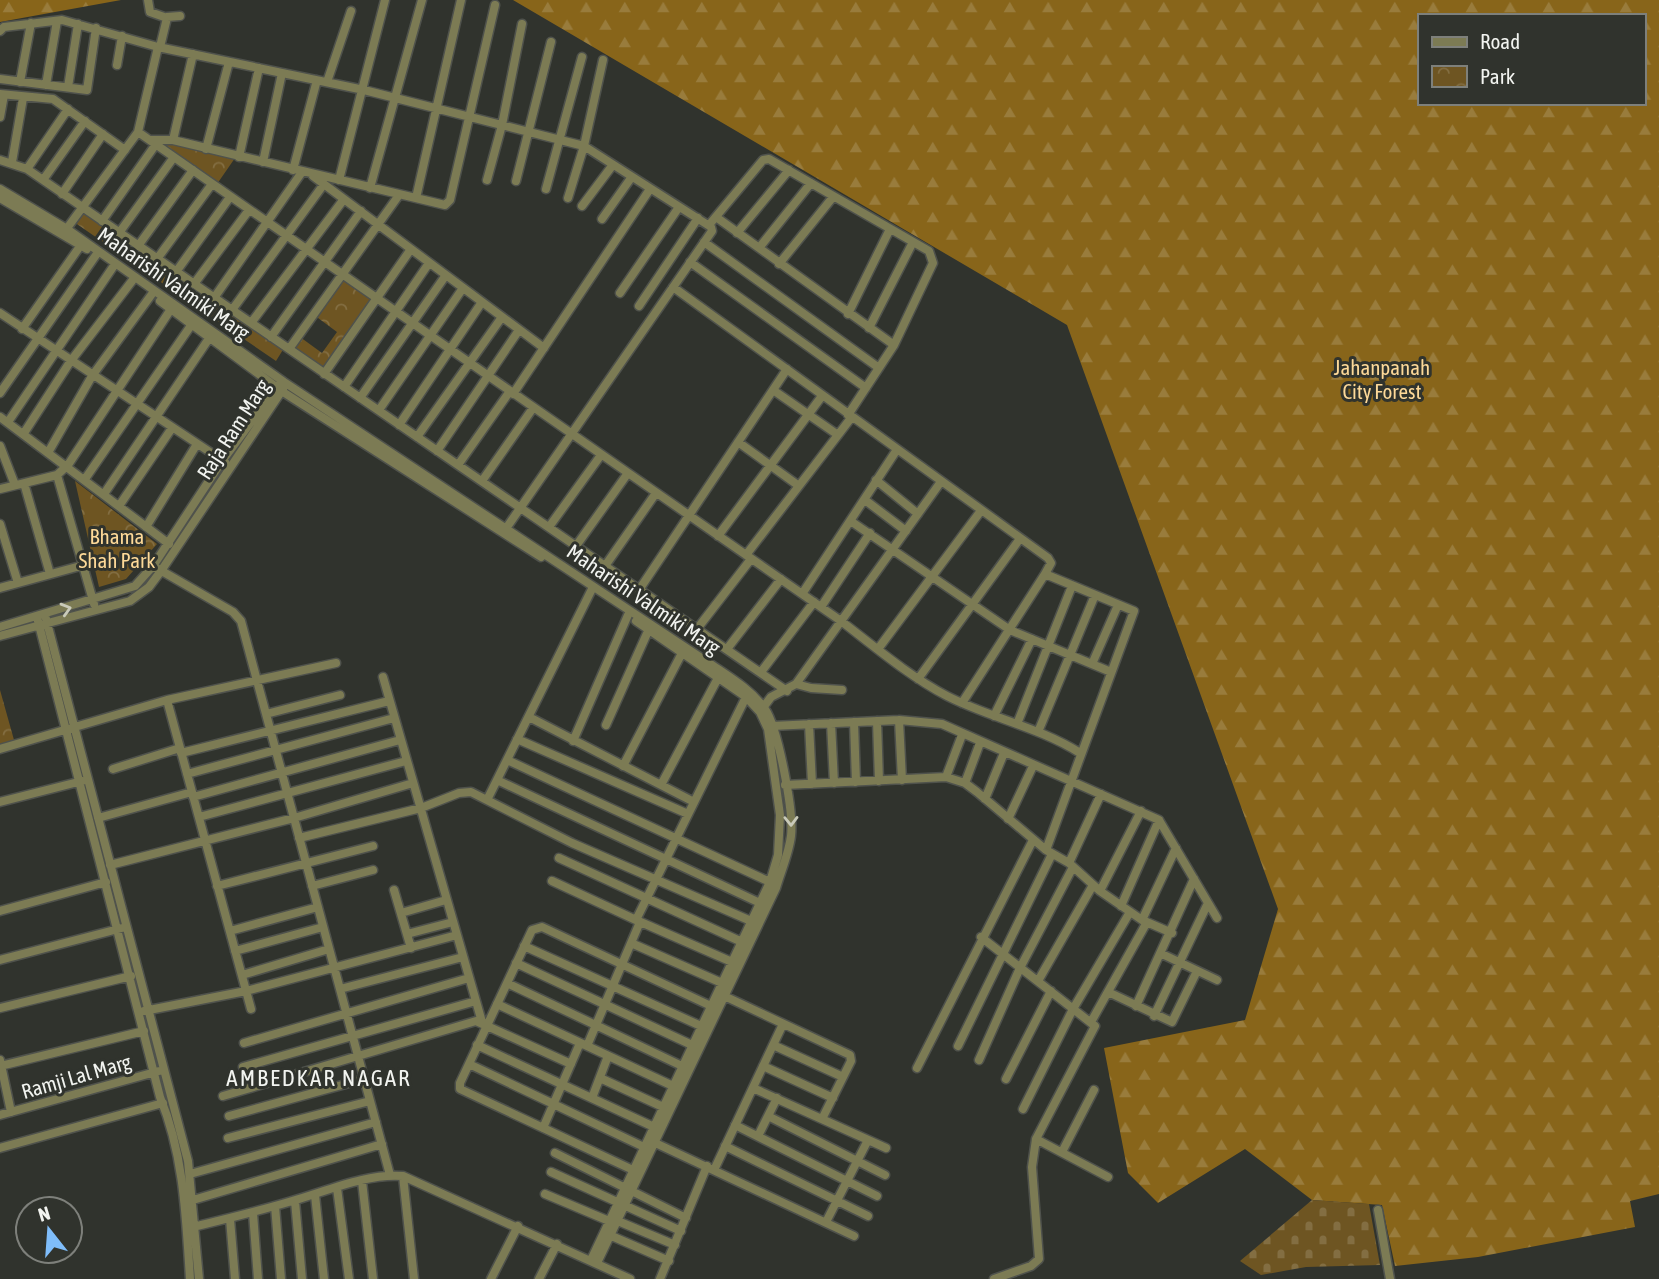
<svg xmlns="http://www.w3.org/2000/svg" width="1659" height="1279" viewBox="0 0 1659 1279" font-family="'Asap Condensed',sans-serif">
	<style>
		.forest { fill: url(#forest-firs); fill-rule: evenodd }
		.cemetery { fill: url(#cemetery-stones) }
		.park { fill: url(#park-crowns) }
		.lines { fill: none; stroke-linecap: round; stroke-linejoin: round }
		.minor-casing { stroke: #4f524c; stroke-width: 11 }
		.minor { stroke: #7c7b54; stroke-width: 8 }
		.oneway { stroke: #c9cab9 }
		.labels { text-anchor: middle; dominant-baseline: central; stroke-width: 6; stroke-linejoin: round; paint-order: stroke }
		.street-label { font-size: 21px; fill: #f2f4f0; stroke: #30332d }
		.park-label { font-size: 21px; fill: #fdd998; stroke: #30332d }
		.neighbourhood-label { font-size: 23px; letter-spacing: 2px; fill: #f2f4f0; stroke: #30332d }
	</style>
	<defs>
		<pattern id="forest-firs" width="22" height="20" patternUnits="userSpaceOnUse" patternTransform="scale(1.75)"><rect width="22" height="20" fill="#88651a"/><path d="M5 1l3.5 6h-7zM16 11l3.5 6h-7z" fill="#997c3c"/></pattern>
		<pattern id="cemetery-stones" width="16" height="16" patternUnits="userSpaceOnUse" patternTransform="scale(1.75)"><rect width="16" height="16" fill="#6e5522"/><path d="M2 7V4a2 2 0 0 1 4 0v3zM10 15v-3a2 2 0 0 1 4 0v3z" fill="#836e42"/></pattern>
		<pattern id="park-crowns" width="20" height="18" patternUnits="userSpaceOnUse" patternTransform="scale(1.75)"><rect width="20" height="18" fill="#6e5522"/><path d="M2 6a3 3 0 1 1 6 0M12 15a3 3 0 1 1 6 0" fill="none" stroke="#836e42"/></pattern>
	</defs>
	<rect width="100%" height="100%" fill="#30332d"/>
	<path class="forest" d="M0,0H121L0,22Z
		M513,0H1659V1194L1630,1201L1635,1227L1478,1257L1395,1266L1382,1205L1312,1200L1245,1149L1158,1203L1128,1173L1104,1048L1245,1020L1278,909L1067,325ZM1419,16H1643V103H1419Z"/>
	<path class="cemetery" d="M1312,1200L1369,1204L1380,1265L1306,1267L1261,1275L1240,1261Z"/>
	<path class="park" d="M156,141H162L235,158L217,184Z
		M84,210L187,281L178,294L74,222Z
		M340,277L374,299L324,371L292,349L300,337L322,353L337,332L314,315Z
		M200,290L284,348L276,361L191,303Z
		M75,481L157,544L126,579L99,587Z
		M0,690L14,740L0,744Z"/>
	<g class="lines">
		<defs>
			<path id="minor" d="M148,0L150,12L167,18L160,47
				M167,17L180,16
				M0,31L4,27L62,20L158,47L364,90L584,146L711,227L712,231L505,530
				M117,65L122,36
				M0,79L87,90L96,28
				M20,82L31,23
				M327,82L351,11
				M46,85L57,21
				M68,87L78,24
				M0,94L53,99L125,150
				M0,117L4,95
				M138,132L841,621C875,647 909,676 947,696C990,718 1039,727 1080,753
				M150,140H173L445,205L450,200L495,5
				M173,140L193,54
				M206,149L229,62
				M239,157L259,68
				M0,160L27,169L787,691
				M12,162L23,98
				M263,162L282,73
				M27,169L68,109
				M293,170L317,80
				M313,176L544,348
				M43,180L85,121
				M339,180L385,0
				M487,180L502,125L522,24
				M516,181L551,42
				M370,188L422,0
				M0,189L67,229L284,382L706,661C726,675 750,688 765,709C778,728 794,812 791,836C789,853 781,871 776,888L597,1263
				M546,189L582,57
				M62,194L103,134
				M0,198L87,249
				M416,198L461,0
				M568,198L584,146L603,60
				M582,206L612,166
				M716,217L894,345L848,415
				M602,219L631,178
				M102,221L156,144
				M709,225L763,160L769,159L929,251L933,263L894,345
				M65,231L138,132L158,47
				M119,233L174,157
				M737,233L789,170
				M704,242L879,368
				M138,246L193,170
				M759,248L811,183
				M157,259L212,184
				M690,262L866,388
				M779,264L833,197
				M176,272L230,197
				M194,284L249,210
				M673,287L1048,558L1051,563L1045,574L1134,611L1046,850
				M620,293L679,207
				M214,298L302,172
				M160,301L283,392L541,557
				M639,306L698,218
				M232,310L324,184
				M0,313L225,462
				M848,314L890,229
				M251,323L344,199
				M869,328L913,242
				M22,329L83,242
				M271,337L361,211
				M289,349L399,195
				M324,374L411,249
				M344,387L429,263
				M773,390L838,435
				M0,393L96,255
				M513,394L650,189
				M360,398L446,275
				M379,410L463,288
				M0,417L169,544
				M8,422L113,267
				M399,425L482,302
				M24,433L70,362L132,281
				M417,437L502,317
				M738,442L799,486
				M0,446L15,485
				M49,451L92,376L152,294
				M437,451L519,330
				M458,465L510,391
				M57,475L94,604
				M85,479L192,324
				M876,480L918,514
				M482,481L533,408
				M24,483L50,574
				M0,489L57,475L68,465L171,309
				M104,494L210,337
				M865,500L906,531
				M119,506L172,428
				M852,522L1010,630L1111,672
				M0,524L18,583
				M146,527L197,444
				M549,527L601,455
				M718,536L822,396
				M576,546L628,473
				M746,555L851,418
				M153,566L233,612L241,621L390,1175
				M605,566L656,493
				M0,588L84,565
				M639,590L787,369
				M802,594L896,451
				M821,607L870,533
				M45,615L188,1161L199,1279
				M37,617L160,1097C184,1155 186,1217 190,1279
				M0,627L135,586L153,566L222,461L279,385
				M697,629L751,559
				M0,636L130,601L149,587L161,571L283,389
				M727,649L781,579
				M878,649L980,512
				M1092,664L1118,605
				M761,672L814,602
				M383,677L482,1022
				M918,679L1019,540
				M796,684L811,688L842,690
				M167,700L251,1009
				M962,703L1045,574
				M762,709L771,697L796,684L940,483
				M266,714L340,695
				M994,716L1032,639
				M529,717L694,802
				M899,720L902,780
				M877,721L879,781
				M854,722L856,782
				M831,723L834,783
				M809,724L812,784
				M1017,724L1072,586
				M606,725L649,629
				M772,726L899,720L942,724L1159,820L1217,918
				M1038,732L1095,595
				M517,739L688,814
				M573,741L628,615
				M0,749L167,700L336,663
				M181,753L389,701
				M507,760L770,882
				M623,766L682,653
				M113,769L180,748
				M187,774L394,718
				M946,777L962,735
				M497,780L760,903
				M965,783L980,743
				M661,785L718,678
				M785,785L946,777L965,783L977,792L1046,850L1069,863L1100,891L1142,920L1172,933
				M193,797L400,740
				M985,799L1004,753
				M487,800L592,589
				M0,802L82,781
				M199,817L406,761
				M98,818L192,792
				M1008,819L1033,766
				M299,838L421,808L459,793L471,792L572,843L751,921
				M559,858L742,942
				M1069,863L1101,794
				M110,865L294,818L413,783
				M552,881L636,920L746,697
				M217,886L373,846
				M312,886L373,870
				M394,890L411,948
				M1100,891L1141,811
				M1121,906L1159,820
				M0,911L106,882
				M401,913L446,900
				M636,920L732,962
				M1142,920L1176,848
				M230,931L318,907
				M407,934L453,922
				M981,937L1095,1026L1036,1139L1108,1177
				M631,943L722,983
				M524,946L701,1026
				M235,951L323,927
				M1162,954L1217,980
				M0,960L122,928
				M516,963L692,1045
				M242,975L329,949
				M1038,981L1093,885
				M507,983L682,1066
				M340,989L463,957
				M1108,992L1172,1022L1197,971
				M720,994L850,1055L851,1061L822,1119
				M497,1004L673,1086
				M1136,1006L1194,879
				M0,1008L131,976
				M144,1011L246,991L457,935
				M1154,1016L1208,903
				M1091,1022L1147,922
				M244,1043L469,978
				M477,1045L654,1127
				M773,1045L843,1077
				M587,1046L640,922
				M958,1046L1052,854
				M0,1060L11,1112
				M979,1060L1020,968L1073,867
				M469,1064L644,1147
				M0,1066L144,1031
				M763,1066L833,1098
				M243,1067L476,1001
				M917,1068L1033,840
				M600,1078L663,1107
				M1006,1079L1051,991
				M753,1088L886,1148
				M223,1096L476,1021L571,1064
				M592,1098L608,1056
				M1023,1109L1073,1009L1130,912
				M0,1115L159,1071
				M229,1116L364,1079
				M768,1116L885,1175
				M735,1125L877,1196
				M543,1128L580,1043
				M758,1136L777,1098
				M228,1138L370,1101
				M651,1141L854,1236
				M725,1146L868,1216
				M0,1148L163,1103
				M1062,1152L1094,1090
				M555,1153L686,1218
				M715,1168L783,1024
				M633,1170L460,1089V1083L532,930L542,927L711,1006
				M551,1172L681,1231
				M190,1174L376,1122
				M403,1176L414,1279
				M362,1181L373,1279
				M337,1188L349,1279
				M545,1194L609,1221
				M315,1195L324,1279
				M193,1200L382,1144
				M295,1201L302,1279
				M275,1206L281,1279
				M1378,1210L1390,1279
				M253,1213L258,1279
				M230,1219L235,1279
				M613,1219L675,1245
				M826,1222L868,1140
				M193,1227C226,1219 259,1211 292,1201C327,1191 367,1173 403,1176L630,1279
				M607,1234L669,1261
				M591,1260L770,882L778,855L780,815L768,729L760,712L746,697L636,621
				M491,1279L518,1226
				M539,1279L557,1244
				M660,1279L707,1166
				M994,1279L1031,1266L1039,1259L1032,1167L1036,1139"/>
		</defs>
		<use href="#minor" class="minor-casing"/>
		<use href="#minor" class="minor"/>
	</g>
	<defs><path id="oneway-chevron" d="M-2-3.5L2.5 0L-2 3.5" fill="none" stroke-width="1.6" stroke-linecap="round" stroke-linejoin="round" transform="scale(1.75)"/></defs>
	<g class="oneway">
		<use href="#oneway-chevron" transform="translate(66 609) rotate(-16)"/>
		<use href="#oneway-chevron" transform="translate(791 821) rotate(89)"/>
	</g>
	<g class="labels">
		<g class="street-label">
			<text transform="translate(174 283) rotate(35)">Maharishi Valmiki Marg</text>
			<text transform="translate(233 429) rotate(-57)">Raja Ram Marg</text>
			<text transform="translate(644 599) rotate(34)">Maharishi Valmiki Marg</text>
			<text transform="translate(76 1076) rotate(-16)">Ramji Lal Marg</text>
		</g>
		<g class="park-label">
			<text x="1382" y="367">Jahanpanah<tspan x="1382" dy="24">City Forest</tspan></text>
			<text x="117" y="536">Bhama<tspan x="117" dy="24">Shah Park</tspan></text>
		</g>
		<g class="neighbourhood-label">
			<text x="319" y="1078">AMBEDKAR NAGAR</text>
		</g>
	</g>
	<rect x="1418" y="14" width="228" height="91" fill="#30332d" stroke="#7e807b" stroke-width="2"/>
	<rect x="1432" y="37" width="35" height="10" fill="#7c7b54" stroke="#7e807b" stroke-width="2"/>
	<text x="1480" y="49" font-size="21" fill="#f2f4f0">Road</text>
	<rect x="1432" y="66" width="35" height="21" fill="url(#park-crowns)" stroke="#7e807b" stroke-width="2"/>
	<text x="1480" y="84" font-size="21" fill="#f2f4f0">Park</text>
	<g transform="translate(49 1230) rotate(343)"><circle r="33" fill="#30332d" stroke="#7e807b" stroke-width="2"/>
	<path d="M0-5L12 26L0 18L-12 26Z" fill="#7fbdfa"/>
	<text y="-10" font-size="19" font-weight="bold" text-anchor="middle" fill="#f2f4f0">N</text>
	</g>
</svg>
